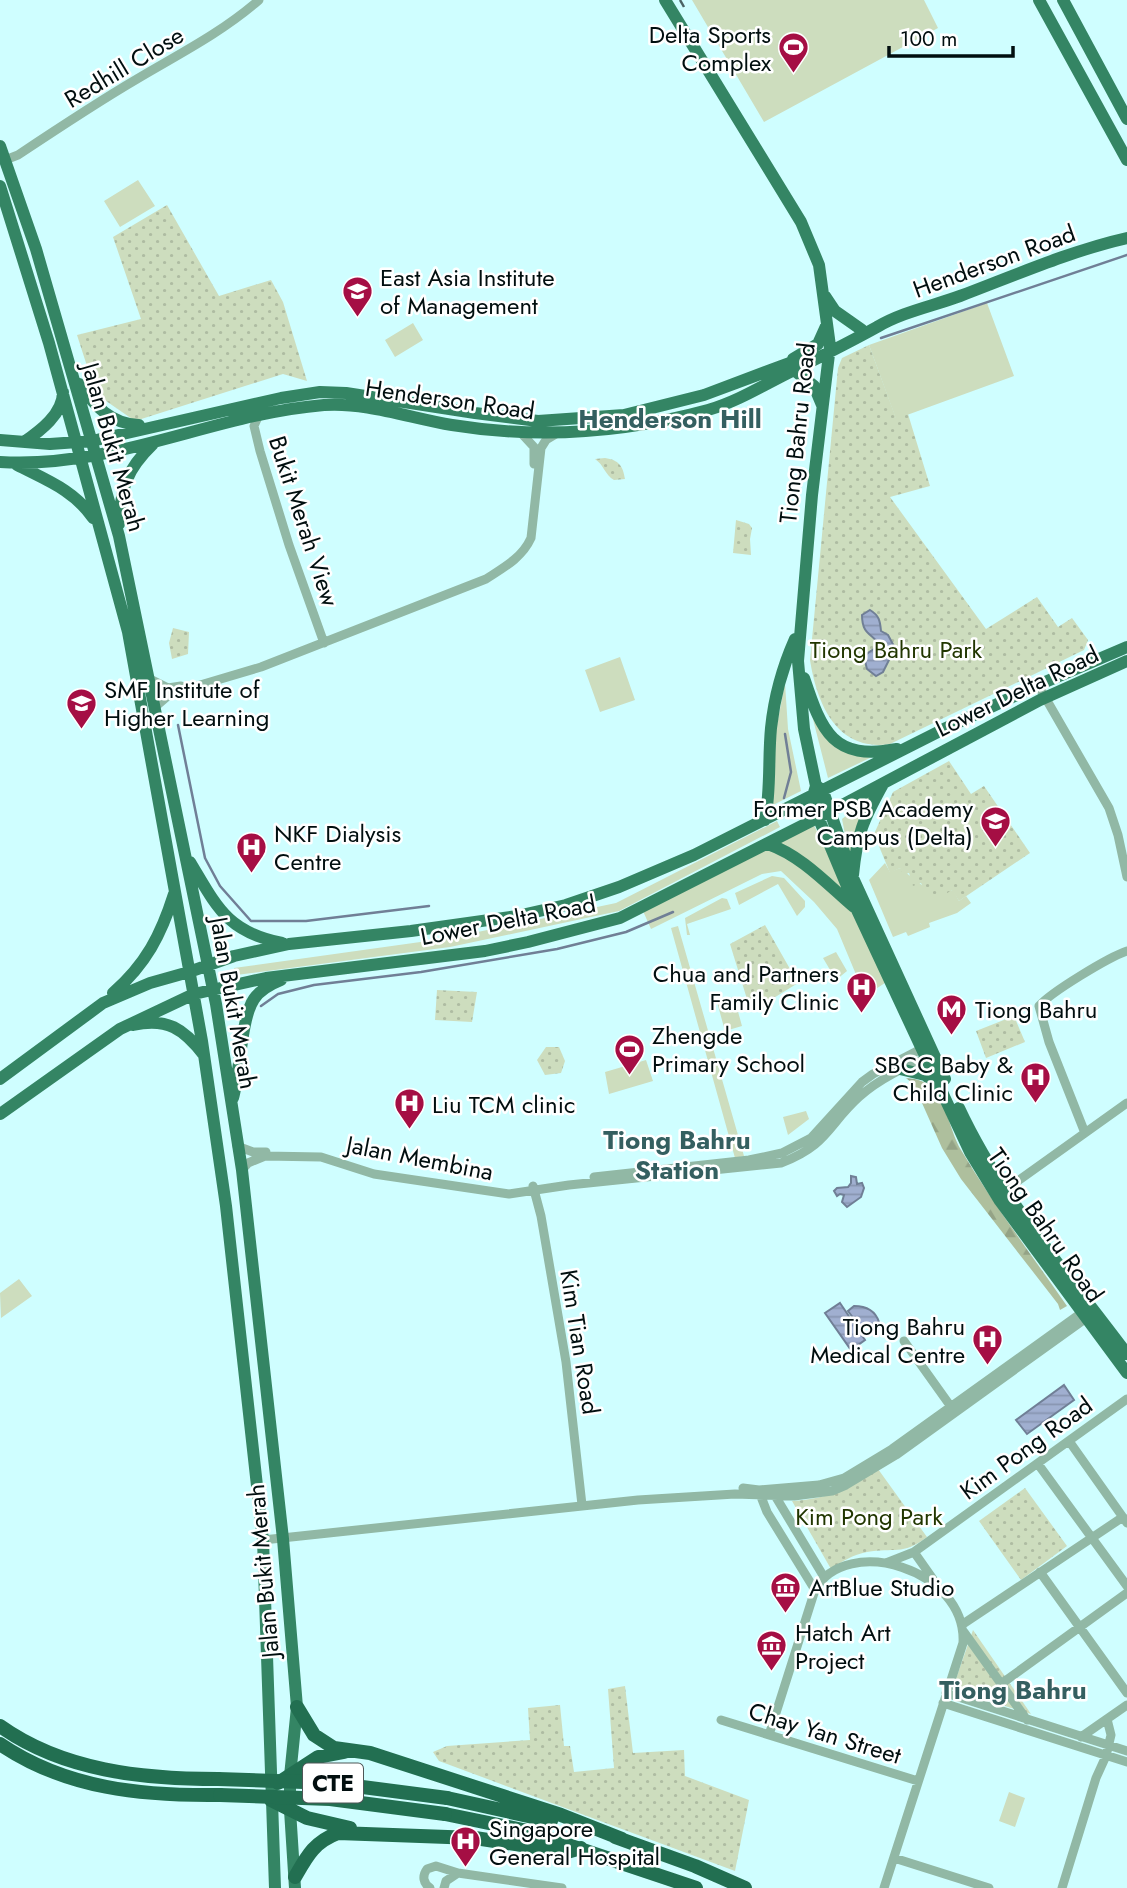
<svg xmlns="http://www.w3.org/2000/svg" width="1127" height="1888" viewBox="0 0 1127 1888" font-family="Jost,sans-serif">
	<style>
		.green { fill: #cdddbe }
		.forest { fill: url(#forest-firs) }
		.park { fill: url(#park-dots) }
		.water { fill: url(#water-rules); stroke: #707f96; stroke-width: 2 }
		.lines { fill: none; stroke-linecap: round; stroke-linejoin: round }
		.stream { stroke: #707f96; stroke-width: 2.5 }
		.minor { stroke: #91b8a5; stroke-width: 9 }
		.major { stroke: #348564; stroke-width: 12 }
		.highway { stroke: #226f51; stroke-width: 14 }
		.rail { stroke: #4a6364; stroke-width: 2.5; stroke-dasharray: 14 7; stroke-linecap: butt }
		.highway-bridge { stroke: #226f51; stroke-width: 14 }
		.labels { text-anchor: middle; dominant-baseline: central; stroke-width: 5; stroke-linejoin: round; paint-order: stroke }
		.shield { fill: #fff; stroke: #4d5657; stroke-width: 2 }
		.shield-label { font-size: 23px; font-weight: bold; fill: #010e0f }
		.poi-label { font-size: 24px; fill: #010e0f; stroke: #fff; text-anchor: start }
		.street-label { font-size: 24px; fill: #010e0f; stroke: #fff }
		.park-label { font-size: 24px; fill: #213600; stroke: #fff }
		.neighbourhood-label { font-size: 26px; font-weight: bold; fill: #345f60; stroke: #fff }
	</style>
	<defs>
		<pattern id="forest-firs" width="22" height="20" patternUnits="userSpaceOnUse" patternTransform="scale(1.75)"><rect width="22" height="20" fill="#aebf9d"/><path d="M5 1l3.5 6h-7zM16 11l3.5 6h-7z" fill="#94a386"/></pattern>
		<pattern id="park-dots" width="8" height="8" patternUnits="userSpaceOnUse" patternTransform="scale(1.75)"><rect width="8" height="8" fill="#cdddbe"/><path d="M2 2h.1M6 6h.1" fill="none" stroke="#aebca2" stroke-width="1.8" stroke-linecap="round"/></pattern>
		<pattern id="water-rules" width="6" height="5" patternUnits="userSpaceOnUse" patternTransform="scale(1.75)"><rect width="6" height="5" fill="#a0afd0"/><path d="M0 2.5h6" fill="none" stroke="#8895b1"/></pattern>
	</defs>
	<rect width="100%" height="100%" fill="#cffeff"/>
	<path class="green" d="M692,0H924L938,28L764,122Z
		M138,180L155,206L120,227L104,201Z
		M987,303L1014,376L896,419L869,345Z
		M413,323L423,340L395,357L385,340Z
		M620,657L635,700L600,712L585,670Z
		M785,683L788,729L801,791L773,805L776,730Z
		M805,688L835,741L874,756L828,778Z
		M871,795C860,817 851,835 850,860L842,819Z
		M777,821L780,827L619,911L450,947L236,975L234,968L449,938L616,903Z
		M813,823L888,981L865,996L837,929L814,902L781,871L762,874L651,929L643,911Z
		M885,863L890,872L900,868L932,893L953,890L959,901L966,896L971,903L957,913L929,923L930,927L908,936L906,932L893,937L869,880Z
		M772,876L784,878L805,901V907L797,916L778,884L739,905L735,893Z
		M722,898L727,899L731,909L687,924L690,935H687L685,918Z
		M678,926L744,1156L735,1158L671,928Z
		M836,952L847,971L836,980L823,958Z
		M734,997L742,1026L725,1031L717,1002Z
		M646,1060L653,1081L609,1094L605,1072Z
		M806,1111L809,1119L788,1135L783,1117Z
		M19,1279L32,1296L1,1318L0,1293Z
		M1009,1792L1025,1798L1015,1827L999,1821Z"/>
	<path class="forest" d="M906,1078C918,1079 927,1081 934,1091C948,1108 950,1131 961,1150C993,1204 1031,1254 1067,1306L1060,1310L1058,1304L961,1179L942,1148L914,1085Z"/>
	<path class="park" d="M167,205L219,296L271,280L283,302L307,381L283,374L135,421L96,394L77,335L141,319L113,237Z
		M869,345L896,418L908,414L930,486L890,497L986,629L1037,597L1058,627L1072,618L1088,640L1084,650L890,744C837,752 817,704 810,660L838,368L842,358Z
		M605,458C619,460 623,466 625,479L614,480C605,475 604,465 595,459Z
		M736,520L749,524L752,528L750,539L751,555L733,553Z
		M173,628L189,632L188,654L172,659L169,643Z
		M949,761L971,794L984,786L1030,853L959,901L952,890L935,901L932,893L926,895L921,883L913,886L909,873L903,875L900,868L890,873L874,834L893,792Z
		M765,925L798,983L751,1012L730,944Z
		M437,990L477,992L472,1022L435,1020Z
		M1014,1016L1025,1042L986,1058L976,1031Z
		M546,1047H559L565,1061L561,1073L545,1075L537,1060Z
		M878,1469L927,1537C902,1556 894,1547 867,1552C853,1555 842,1561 831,1569L792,1501C831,1498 846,1490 878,1469Z
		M1025,1488L1067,1546L1021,1580L979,1521Z
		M973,1630L1031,1714L952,1690Z
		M625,1686L633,1753L684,1750L685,1776L749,1800L735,1871L439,1761L433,1752L447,1746L530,1740L528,1708L560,1705L564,1746H570L574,1772L614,1768L608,1689Z"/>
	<path class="water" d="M870,610C880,616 880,622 881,631L888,635L895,648L883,672L876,676L867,669C862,651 867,655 880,645C872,633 862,635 862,615Z
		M851,1176L856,1177L857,1184L862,1183L864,1188L861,1197L847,1207L842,1202L844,1195L840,1194L837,1196L834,1191L837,1188L848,1187L851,1183Z
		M840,1303L865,1340L851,1350L825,1313Z
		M854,1306C866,1306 875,1310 879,1322L860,1327L848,1311Z
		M1064,1385L1074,1400L1027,1434L1016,1420Z"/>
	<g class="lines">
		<path class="stream" d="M881,338L1127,255
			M178,725L205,858L220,886L251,921H306L429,906
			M784,798L791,772L785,734
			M261,1006L278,994L314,985L421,972L557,949L626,932L673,912"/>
		<path class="minor" d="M5,160L18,155C57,129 96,103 137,79C179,54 221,33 259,0
			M258,417L254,426L260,451L289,545L324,643
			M522,434L534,447V464
			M150,679L168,688L181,686
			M1038,685L1109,808L1118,835L1127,877
			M155,707L170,694L261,667L486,579C503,568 522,558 531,538L541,448L546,440L556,434
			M1085,1133L1049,1042L1039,1006C1051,992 1109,957 1127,951
			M237,1146L253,1152H266
			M242,1170L248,1163L265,1156L321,1157L374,1174L509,1194L569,1185L781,1163C828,1145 827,1126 859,1097C879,1079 905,1067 930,1056
			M594,1177L749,1160L782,1153L811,1138L862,1082L873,1074L925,1047
			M533,1186L541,1216L566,1362L582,1505
			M1001,1193L1127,1103
			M904,1341L954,1411
			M1069,1441L1127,1523
			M1038,1464L1127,1586
			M743,1488L759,1490L819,1485L844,1478L892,1449L1087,1309
			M760,1494L767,1512L815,1590
			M774,1494L824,1577
			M263,1540L638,1500L735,1494L794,1496L832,1491L846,1485L896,1455L1089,1316
			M914,1552L933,1579
			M886,1563L914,1552L1127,1399
			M1040,1572L1127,1693
			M963,1624L1123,1517
			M964,1632L1027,1720
			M1001,1684L1127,1593
			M946,1693L1127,1751
			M943,1703L1127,1762
			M721,1720L918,1781
			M769,1735L815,1590C846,1533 967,1569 963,1643L884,1888
			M1081,1737L1127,1705
			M894,1858L989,1888
			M430,1888C423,1883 422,1876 427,1869L436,1866L458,1873L562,1888
			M444,1888L446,1881L458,1873
			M1062,1888L1096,1778L1106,1756L1111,1735L1107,1719"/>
		<path class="major" d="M665,0L801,222L819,265L830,346L812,495L798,661L804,729L816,786L813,796L821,824L857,910L970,1152L1000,1201L1127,1373
			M1039,0L1127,160
			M1063,0L1127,119
			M0,146L36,249L119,536L216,1004L242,1170L283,1539L297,1707L290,1776V1810L295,1888
			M0,186L49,343L128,632L202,1041L226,1206L263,1540L275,1888
			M825,296L835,311L862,330
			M793,359L818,344L827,324
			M794,370L814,386L822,405
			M79,384C95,406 111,424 139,425
			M0,440L50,444L92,441L281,398L320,392L346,393L475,413L538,421L624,415L704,395L800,359
			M24,442C40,431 63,414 63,392
			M0,462C115,469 213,414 324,405C366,402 410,418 452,425C538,439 624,433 708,410C739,401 765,384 794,370C822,356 850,342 877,327C902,312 933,306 960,296C1013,276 1073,250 1127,238
			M17,465C46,480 74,490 93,518
			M119,524C121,488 126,470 153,444
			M804,678C822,732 833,761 897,749
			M817,786L823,791L853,878L945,1079
			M765,820C771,790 768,759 771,728C774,699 783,666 795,639
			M768,844C802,856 827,884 854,907
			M190,862C217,907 227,932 282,943
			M853,875C857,834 863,820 883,784
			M113,993C146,964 161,935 174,894
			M133,1025C167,1017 184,1029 204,1055
			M900,1069L925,1075L937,1084
			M0,1079L103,1003L150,983L189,972L234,956L289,944L411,931L517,916L566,905L619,887L694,855L944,729L1038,685L1127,647
			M233,1098C240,1073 241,1018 254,999C260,990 271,984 281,980
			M959,1108C1001,1198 1068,1275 1127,1354
			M0,1114L120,1029L194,994L266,978L485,951L528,942L620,918L829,812L1040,700L1127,661"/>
		<path class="highway" d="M297,1707L314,1735L334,1748L370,1753L561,1815L622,1839
			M0,1726C63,1771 143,1779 218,1779
			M0,1744C66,1789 143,1796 220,1795
			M278,1783L318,1757L344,1752
			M447,1798L551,1821
			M271,1800L307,1818L350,1828
			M445,1814L523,1830L696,1888
			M615,1837L695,1866L745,1888
			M295,1877C307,1856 314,1842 338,1833L475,1838L567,1852L581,1848"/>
		<path class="rail" d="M680,0L684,7"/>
		<path class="highway-bridge" d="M218,1779L332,1783L447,1798
			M220,1795L330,1799L445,1814"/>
	</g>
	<defs>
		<symbol id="stadium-pin" viewBox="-11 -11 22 30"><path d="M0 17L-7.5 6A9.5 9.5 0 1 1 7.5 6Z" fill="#a50e44" stroke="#fff"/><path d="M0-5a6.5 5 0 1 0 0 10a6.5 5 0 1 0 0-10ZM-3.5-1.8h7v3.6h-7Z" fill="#fff"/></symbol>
		<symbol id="university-pin" viewBox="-11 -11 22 30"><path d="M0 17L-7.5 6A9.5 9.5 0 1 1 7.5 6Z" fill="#a50e44" stroke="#fff"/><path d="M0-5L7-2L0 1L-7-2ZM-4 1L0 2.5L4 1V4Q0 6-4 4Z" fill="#fff"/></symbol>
		<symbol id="hospital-pin" viewBox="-11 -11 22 30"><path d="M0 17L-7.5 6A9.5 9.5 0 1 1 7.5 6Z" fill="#a50e44" stroke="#fff"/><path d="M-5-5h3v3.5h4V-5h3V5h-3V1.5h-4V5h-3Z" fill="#fff"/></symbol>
		<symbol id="metro-pin" viewBox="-11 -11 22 30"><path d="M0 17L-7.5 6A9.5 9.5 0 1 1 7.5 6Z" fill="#a50e44" stroke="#fff"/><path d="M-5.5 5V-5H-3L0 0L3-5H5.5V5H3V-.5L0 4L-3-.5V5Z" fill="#fff"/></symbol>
		<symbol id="museum-pin" viewBox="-11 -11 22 30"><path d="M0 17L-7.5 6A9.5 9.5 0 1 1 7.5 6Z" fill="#a50e44" stroke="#fff"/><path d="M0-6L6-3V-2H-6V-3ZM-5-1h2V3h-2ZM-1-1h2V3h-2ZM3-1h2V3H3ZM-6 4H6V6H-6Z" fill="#fff"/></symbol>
	</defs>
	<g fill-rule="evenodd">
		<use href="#stadium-pin" x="776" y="30" width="35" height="47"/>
		<use href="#university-pin" x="340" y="274" width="35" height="47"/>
		<use href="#university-pin" x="64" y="686" width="35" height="47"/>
		<use href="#university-pin" x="978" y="804" width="35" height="47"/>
		<use href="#hospital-pin" x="234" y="830" width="35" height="47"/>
		<use href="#hospital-pin" x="844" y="970" width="35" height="47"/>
		<use href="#metro-pin" x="934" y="992" width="35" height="47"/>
		<use href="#stadium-pin" x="612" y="1032" width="35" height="47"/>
		<use href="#hospital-pin" x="1018" y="1060" width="35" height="47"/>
		<use href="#hospital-pin" x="392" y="1086" width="35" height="47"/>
		<use href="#hospital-pin" x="970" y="1322" width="35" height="47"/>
		<use href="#museum-pin" x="768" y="1570" width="35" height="47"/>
		<use href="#museum-pin" x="754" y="1628" width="35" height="47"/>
		<use href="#hospital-pin" x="448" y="1824" width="35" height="47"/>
	</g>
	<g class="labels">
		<rect class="shield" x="303" y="1763.5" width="60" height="39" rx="5"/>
		<g class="shield-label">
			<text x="333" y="1783">CTE</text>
		</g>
		<g class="poi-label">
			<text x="771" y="34" text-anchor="end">Delta Sports<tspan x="771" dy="28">Complex</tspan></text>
			<text x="380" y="277">East Asia Institute<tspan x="380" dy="28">of Management</tspan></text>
			<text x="104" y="689">SMF Institute of<tspan x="104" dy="28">Higher Learning</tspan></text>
			<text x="973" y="808" text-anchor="end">Former PSB Academy<tspan x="973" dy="28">Campus (Delta)</tspan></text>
			<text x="274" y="833">NKF Dialysis<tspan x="274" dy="28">Centre</tspan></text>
			<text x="839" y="973" text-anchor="end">Chua and Partners<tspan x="839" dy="28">Family Clinic</tspan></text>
			<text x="975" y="1009">Tiong Bahru</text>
			<text x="652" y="1035">Zhengde<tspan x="652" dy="28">Primary School</tspan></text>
			<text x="1013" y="1064" text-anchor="end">SBCC Baby &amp;<tspan x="1013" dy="28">Child Clinic</tspan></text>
			<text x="432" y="1104">Liu TCM clinic</text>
			<text x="965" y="1326" text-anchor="end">Tiong Bahru<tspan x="965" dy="28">Medical Centre</tspan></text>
			<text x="809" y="1587">ArtBlue Studio</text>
			<text x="795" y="1632">Hatch Art<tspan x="795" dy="28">Project</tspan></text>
			<text x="489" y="1828">Singapore<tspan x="489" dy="28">General Hospital</tspan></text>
		</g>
		<g class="street-label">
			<text transform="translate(124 67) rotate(-31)">Redhill Close</text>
			<text transform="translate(994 261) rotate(-20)">Henderson Road</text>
			<text transform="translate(450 399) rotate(8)">Henderson Road</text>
			<text transform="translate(797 433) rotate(-84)">Tiong Bahru Road</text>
			<text transform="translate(114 447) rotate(74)">Jalan Bukit Merah</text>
			<text transform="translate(304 521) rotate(72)">Bukit Merah View</text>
			<text transform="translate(1017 691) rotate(-26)">Lower Delta Road</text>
			<text transform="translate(508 920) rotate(-11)">Lower Delta Road</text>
			<text transform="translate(234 1003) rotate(80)">Jalan Bukit Merah</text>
			<text transform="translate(420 1158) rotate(11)">Jalan Membina</text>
			<text transform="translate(1046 1225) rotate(55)">Tiong Bahru Road</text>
			<text transform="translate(580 1342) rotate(81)">Kim Tian Road</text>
			<text transform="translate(1026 1448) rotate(-36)">Kim Pong Road</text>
			<text transform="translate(263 1571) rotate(-95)">Jalan Bukit Merah</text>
			<text transform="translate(825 1733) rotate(17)">Chay Yan Street</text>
		</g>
		<g class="park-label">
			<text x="896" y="649">Tiong Bahru Park</text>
			<text x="869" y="1516">Kim Pong Park</text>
		</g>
		<g class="neighbourhood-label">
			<text x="670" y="419">Henderson Hill</text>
			<text x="677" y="1140">Tiong Bahru<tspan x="677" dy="30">Station</tspan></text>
			<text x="1013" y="1690">Tiong Bahru</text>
		</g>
	</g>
	<path d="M889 46v10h124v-10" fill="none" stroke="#010e0f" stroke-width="3.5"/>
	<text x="900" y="46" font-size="21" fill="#010e0f" stroke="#ffffff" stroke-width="5" paint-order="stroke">100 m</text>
</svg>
